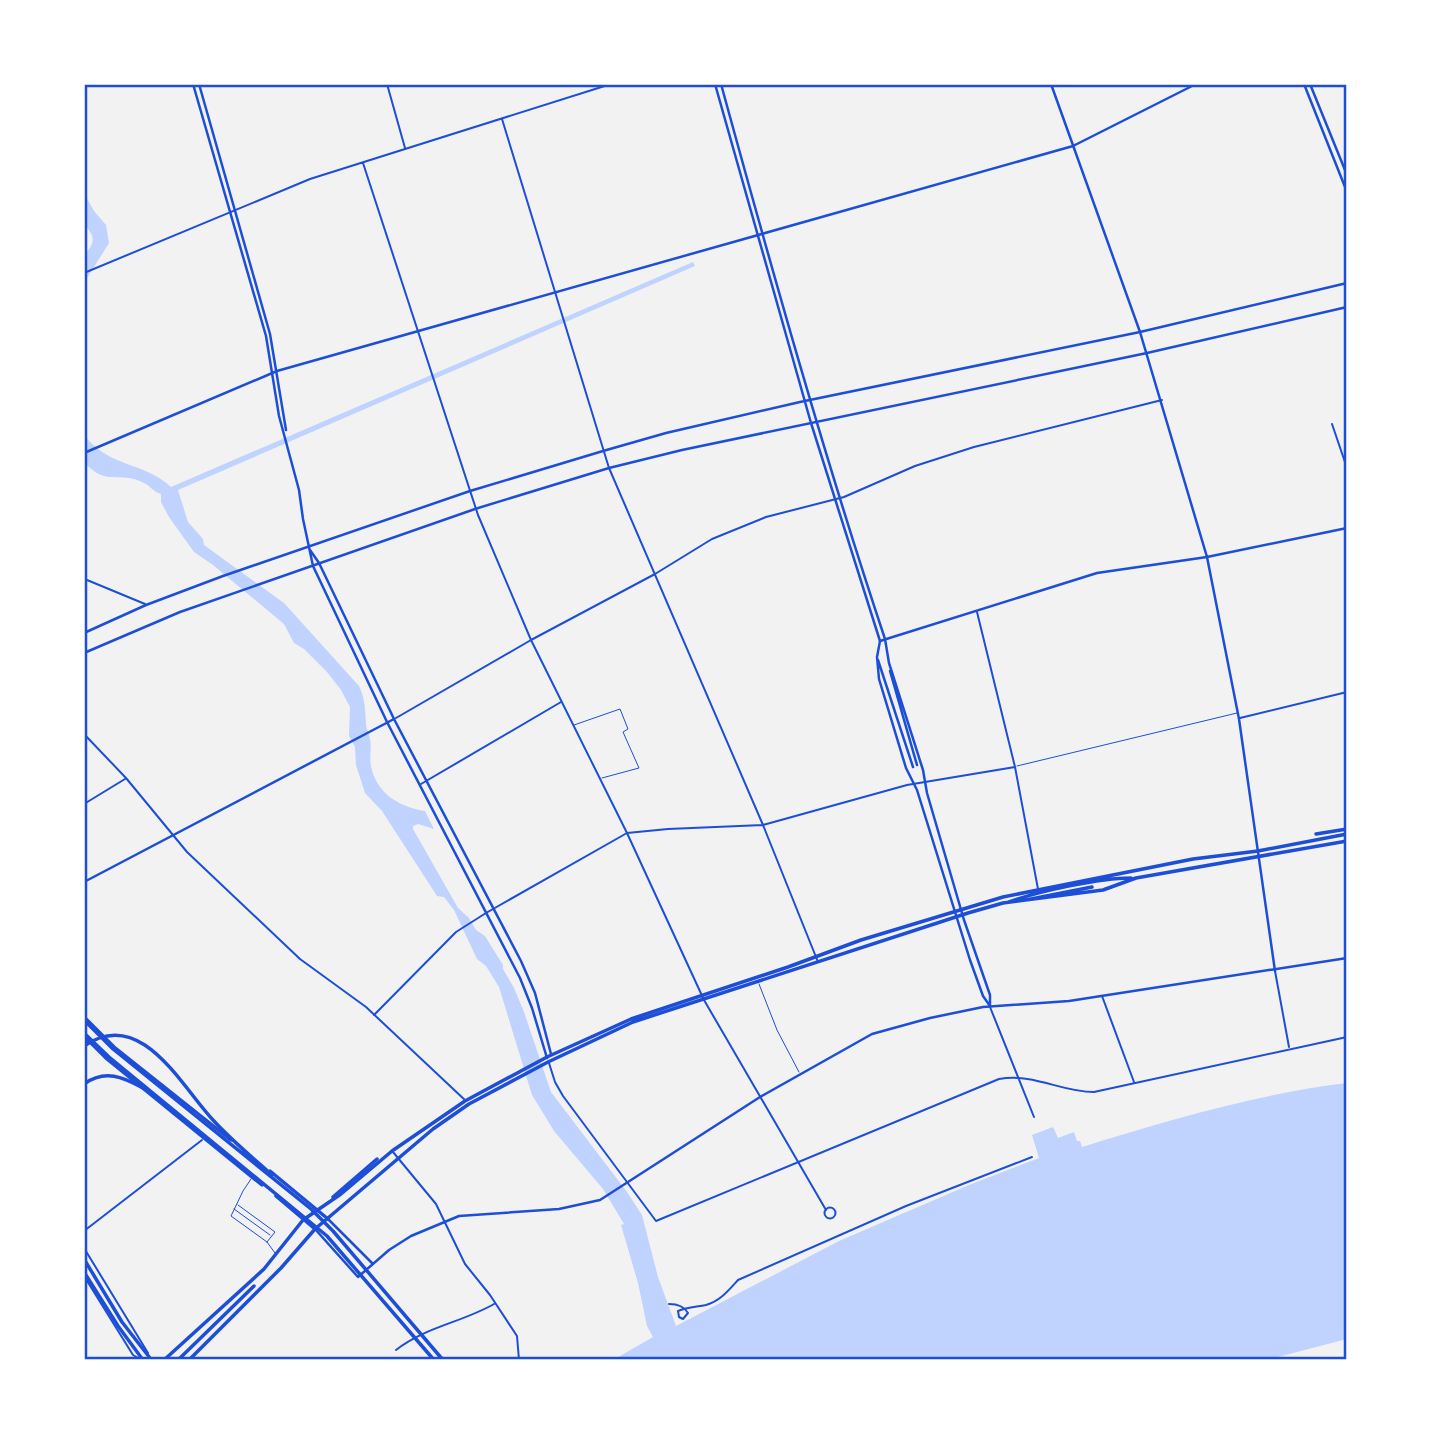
<svg xmlns="http://www.w3.org/2000/svg" width="1431" height="1444" viewBox="0 0 1431 1444" font-family="'Archivo Narrow',sans-serif">
	<style>
		.water { fill: #bfd3fe }
		.lines { fill: none; stroke-linecap: round; stroke-linejoin: round }
		.service { stroke: #1d4ed8; stroke-width: 1 }
		.pedestrian { stroke: #1d4ed8; stroke-width: 2 }
		.minor { stroke: #1d4ed8; stroke-width: 2 }
		.tertiary { stroke: #1d4ed8; stroke-width: 2.5 }
		.secondary { stroke: #1d4ed8; stroke-width: 2.5 }
		.primary { stroke: #1d4ed8; stroke-width: 3.5 }
		.trunk { stroke: #1d4ed8; stroke-width: 3.5 }
		.neatline { fill: none; stroke: #1d4ed8; stroke-width: 2.5 }
	</style>
	<rect width="100%" height="100%" fill="#f2f2f2"/>
	<path class="water" d="M84,193L94,211L106,225L109,243L84,283V255C96,243 95,236 84,224Z
		M693,262L695,266L178,490L188,522L203,539L204,545L284,603L359,686C365,698 365,709 366,723C366,729 369,733 370,739C372,747 369,757 371,766C376,793 399,807 425,811L434,829L418,824L413,826V829L458,908L469,918L476,930L485,936L503,965V969L514,988L524,1012L551,1092L627,1192L642,1215L658,1277L676,1326L839,1241L969,1185L1039,1158L1032,1135L1053,1127L1058,1138L1074,1132L1077,1141H1080L1082,1147C1168,1120 1257,1094 1347,1083V1339L1266,1360H613L653,1337L647,1326L638,1283L621,1225L624,1224L603,1189L554,1131L532,1095L499,987L486,966L477,959L454,910L444,897L437,896L382,811L365,793L356,765L355,747L349,736L350,707L341,690L327,672L304,649L294,643L284,624L213,565L194,552L169,517L161,502V494C153,492 150,485 142,482C120,471 106,487 84,462V435C111,469 143,461 171,487Z"/>
	<g class="lines">
		<path class="service" d="M574,725L620,709L628,729L623,732L639,768L602,778
			M1017,766L1237,713
			M759,984L777,1030L799,1072
			M251,1179L243,1191L231,1216L267,1242L275,1253
			M238,1205L275,1232L267,1242
			M234,1209L270,1235"/>
		<path class="pedestrian" d="M669,1304C677,1304 684,1306 688,1313L683,1319L679,1317L678,1311C687,1307 696,1307 706,1305C720,1301 728,1291 738,1280L906,1206L1032,1157"/>
		<path class="minor" d="M387,84L405,148
			M502,119L609,468L763,825L818,962
			M363,163L478,515L531,640L627,833L704,1000L826,1210
			M84,273L310,179L611,84
			M1332,424L1347,468
			M87,580L145,604
			M977,612L1015,767L1038,889
			M396,718L531,640L655,574L712,539L766,517L844,497L915,466L974,447L1162,400
			M1240,718L1347,692
			M84,734L126,778L187,852L300,959L366,1007L466,1101
			M421,784L561,702
			M84,804L125,779
			M1275,971L1289,1047
			M1102,996L1134,1082
			M990,1007L1034,1117
			M374,1015L456,932L486,913L627,833L668,829L763,825L907,785L1015,767
			M549,1063L555,1082L563,1096L656,1221L999,1079C1035,1073 1060,1092 1094,1092L1347,1037
			M393,1152L436,1204L465,1264L490,1295L517,1336L519,1360
			M824.5 1213a5.5 5.5 0 1 1 11 0a5.5 5.5 0 1 1-11 0Z
			M84,1231L202,1140
			M84,1248L148,1353
			M84,1276L133,1355L140,1359
			M396,1350C425,1327 463,1322 494,1304"/>
		<path class="tertiary" d="M1051,84L1140,332L1207,557L1239,719L1275,971
			M84,453L277,371L1073,146L1196,84
			M880,641L1097,573L1207,557L1347,528
			M84,882L394,719"/>
		<path class="secondary" d="M193,84L266,336L279,416L299,490L303,519L313,566L387,722L520,978L532,1008L547,1058
			M199,84L270,334L286,430
			M715,84L811,423L880,641L877,657L879,679L906,768L917,790L970,960L983,996L990,1006
			M721,84C772,270 824,456 885,639L889,663L923,770L927,793L964,920L990,995V1006
			M1304,84L1347,192
			M1310,84L1347,175
			M310,550L319,563L394,719L521,961L535,993L551,1054
			M84,633L146,605L223,576L470,491L603,451L666,433L800,402L1140,332L1347,283
			M84,653L180,612L475,509L609,468L682,450L1147,353L1347,307
			M878,660L913,767
			M890,671L917,765
			M328,1219L373,1264
			M315,1229L358,1277L389,1250L411,1236L459,1216L559,1209L600,1200L760,1097L872,1034L930,1018L983,1007L1069,1001L1347,958"/>
		<path class="primary" d="M1316,834L1347,829
			M1026,900L1092,887
			M1009,902C1039,891 1100,878 1131,878
			M84,1017L114,1047L231,1140
			M84,1036L107,1059L262,1185
			M270,1171L328,1219
			M276,1196L315,1229
			M333,1197L377,1159
			M164,1360L264,1269L303,1220L341,1194L392,1151L465,1101L547,1057L631,1019L788,967L861,940L1003,897L1193,859L1258,851L1347,834
			M178,1360L254,1286
			M189,1360L281,1268L315,1229L433,1129L469,1104L548,1062L633,1022L968,913L1003,903L1103,890L1136,878L1347,841"/>
		<path class="trunk" d="M84,1020L113,1049L311,1209L333,1231L443,1360
			M84,1033L109,1057L327,1236L434,1360
			M84,1046C141,1006 181,1086 213,1120C231,1140 252,1157 272,1175
			M84,1084C105,1069 123,1077 143,1088
			M84,1259L122,1322L150,1358
			M84,1272L118,1326L143,1360"/>
	</g>
	<rect width="1431" height="1444" fill="none" stroke="#ffffff" stroke-width="172"/>
	<rect x="86" y="86" width="1259" height="1272" class="neatline"/>
</svg>
